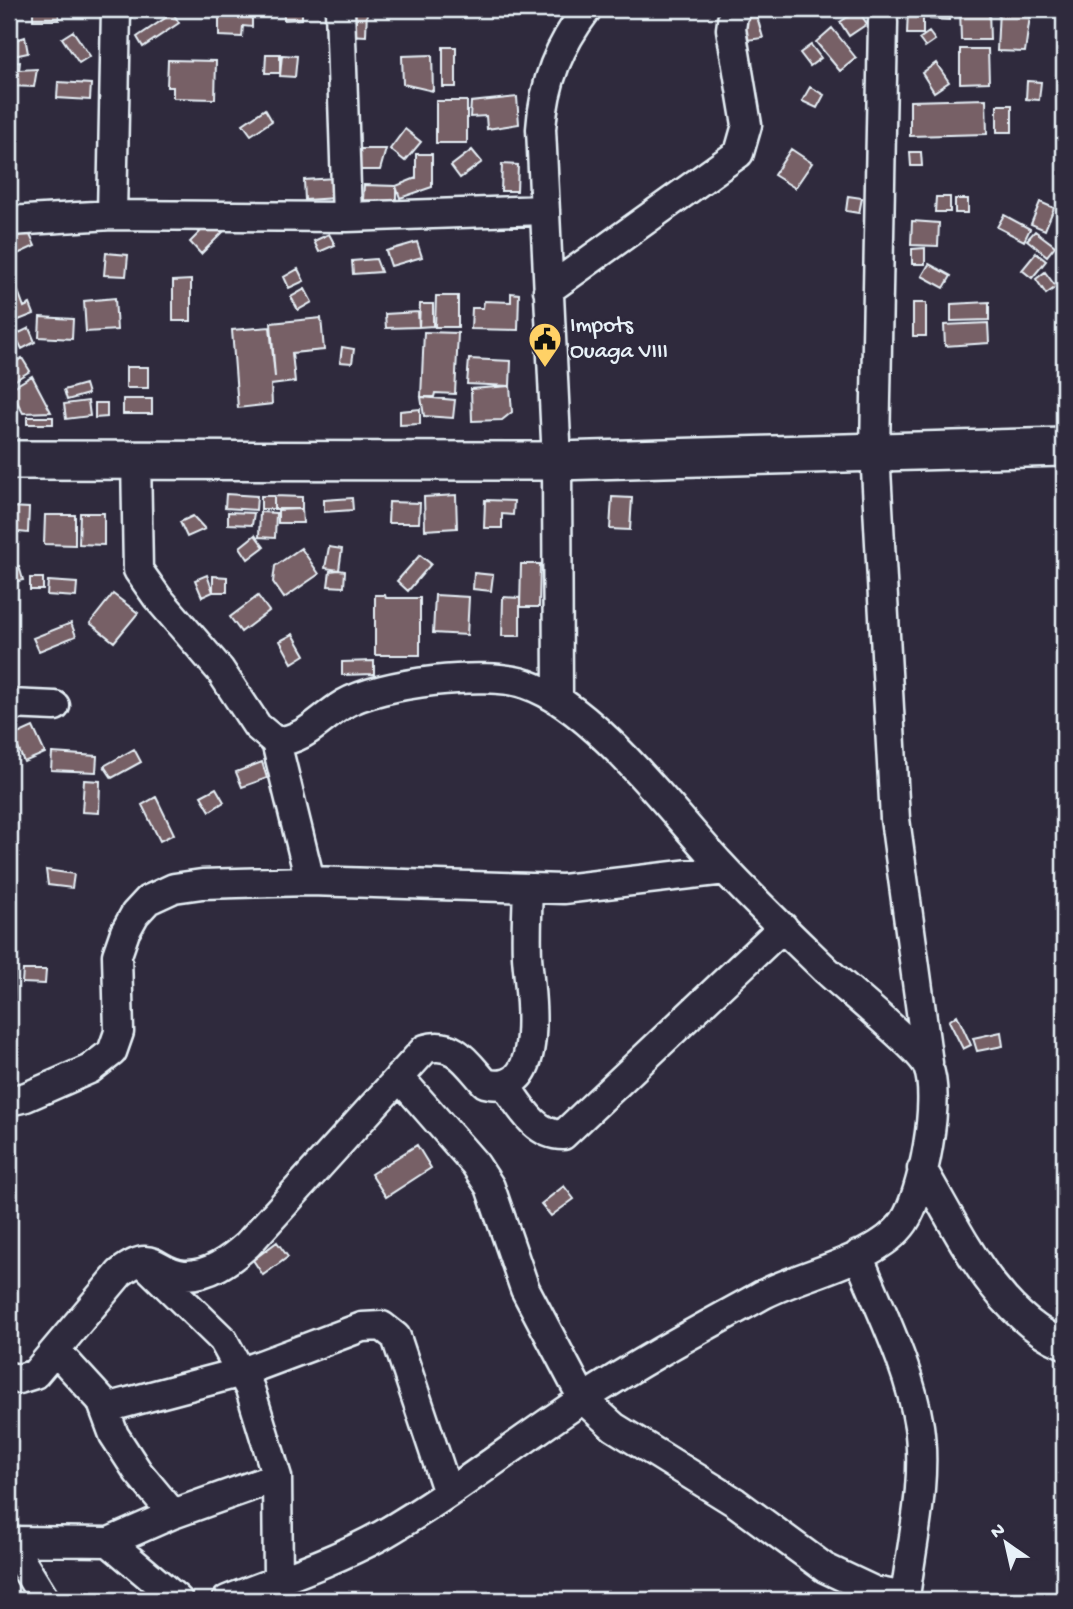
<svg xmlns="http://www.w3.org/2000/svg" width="1073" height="1609" viewBox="0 0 1073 1609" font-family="'Gochi Hand',sans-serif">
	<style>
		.building { fill: #776066; stroke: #e8f1f8; stroke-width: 2 }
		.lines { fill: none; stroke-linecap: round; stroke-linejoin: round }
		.minor-casing { stroke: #e8f1f8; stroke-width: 33 }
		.tertiary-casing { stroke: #e8f1f8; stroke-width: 42 }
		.minor { stroke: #2f2a3d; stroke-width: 28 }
		.tertiary { stroke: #2f2a3d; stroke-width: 37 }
		.labels { text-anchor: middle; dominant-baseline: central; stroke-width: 5; stroke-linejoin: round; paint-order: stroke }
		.poi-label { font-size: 23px; fill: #e8f1f8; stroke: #2f2a3d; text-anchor: start }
	</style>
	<rect width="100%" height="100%" fill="#2f2a3d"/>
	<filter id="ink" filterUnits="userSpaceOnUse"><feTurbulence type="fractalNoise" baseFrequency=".0143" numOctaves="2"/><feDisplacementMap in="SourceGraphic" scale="14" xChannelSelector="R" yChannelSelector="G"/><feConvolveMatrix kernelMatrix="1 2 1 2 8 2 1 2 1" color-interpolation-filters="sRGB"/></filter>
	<g filter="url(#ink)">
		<path class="building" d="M33,9H58L59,20H33Z
			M284,9H302V19L284,20Z
			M349,9H367L366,36L348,35Z
			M908,9H923V34H907Z
			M930,9H949V20L930,19Z
			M960,9H989L990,40H961Z
			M999,9H1031L1025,52L997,51Z
			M858,10L867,24L849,36L840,22Z
			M219,11L252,12V27L243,26L242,37L219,36Z
			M173,13L179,23L143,47L137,37Z
			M756,13L763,38L747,40L739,17Z
			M832,28L856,58L840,71L816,42Z
			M73,31L90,56L79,63L62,38Z
			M929,32L935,40L925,47L919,39Z
			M25,37L28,53L9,57V42Z
			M811,45L821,58L810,66L800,53Z
			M443,47H456V87H443Z
			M960,49H988L989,82L960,83Z
			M266,54H280V73H265Z
			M282,55L297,56L295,77L280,76Z
			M432,55L433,91L403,84L402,56Z
			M168,60L216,61L215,99L173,98V87H167Z
			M20,62L19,70L37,69L34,87L9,86V63Z
			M936,63L949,82L934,92L922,73Z
			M1027,81L1041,82L1039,100L1026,99Z
			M58,82L91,84L90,100L57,98Z
			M810,87L824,95L817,108L802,101Z
			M517,97L519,124L487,129L486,116L470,117L471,102Z
			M986,99L987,134L910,136V101Z
			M436,101H467V143H436Z
			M997,105H1012V132H997Z
			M265,109L272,121L251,135L243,124Z
			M405,129L421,142L405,161L390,149Z
			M351,149H386L380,170H351Z
			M791,149L812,163L795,188L774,175Z
			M472,150L482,162L460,178L451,166Z
			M910,152H921L922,166H911Z
			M416,154H432V187L400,198L396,186L416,178Z
			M502,164L518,165L517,191H501Z
			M335,178L336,198L305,200L304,180Z
			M364,185L396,186V201L363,200Z
			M848,196L862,198L859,213L846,211Z
			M936,197H950V212H935Z
			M955,199H968V213H955Z
			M1040,202L1054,208L1045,230L1031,224Z
			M1004,215L1030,229L1024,241L997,227Z
			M212,220L224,231L201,254L190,242Z
			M912,221L939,223L938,246L911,245Z
			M25,224L35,246L9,258V231Z
			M1035,231L1055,246L1047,256L1027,240Z
			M329,234L335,245L319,252L314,241Z
			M417,242L422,257L391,266L386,251Z
			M925,248V264H912V249Z
			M106,253L128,255L126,276L104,275Z
			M1036,253L1046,261L1032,278L1022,270Z
			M376,259L381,272L353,274L352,261Z
			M929,264L951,276L944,288L922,276Z
			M298,269L304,281L289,288L284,277Z
			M1045,272L1056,287L1046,294L1036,279Z
			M191,280V321H173V281Z
			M305,289L312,302L298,310L291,297Z
			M18,291L24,307L30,304L34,314L11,323L9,294Z
			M511,293L519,294L518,330L471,329L472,308H483L484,301L511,302Z
			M436,296H458V327H435Z
			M115,298L117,330L86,332L84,301Z
			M989,302V320L951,321V304Z
			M913,303H926V336H913Z
			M420,304H433V326L419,327Z
			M418,312L419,327L386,328L385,314Z
			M40,317L73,319L72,339L39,337Z
			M321,318L324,350L292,353L295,382L271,385L272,404L238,408L232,330L270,327L275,377L271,323Z
			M988,323L989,343L945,346L944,325Z
			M29,328L35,342L22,349L15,335Z
			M424,332L458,333L455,394L435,393L434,397H421Z
			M342,347L354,349L352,363L340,362Z
			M22,358L30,371L9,384V366Z
			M469,359L511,361L510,386L467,384Z
			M126,367H148V388H126Z
			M32,376L51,412L23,413L10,389Z
			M85,384L88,394L67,400L64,390Z
			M510,386L512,412L502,420L472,421L471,389Z
			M421,397L455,400L453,418L424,416Z
			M123,399H152V414H123Z
			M88,401L90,416L66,419L64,404Z
			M95,403H107V417L95,418Z
			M420,409V424L400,425V411Z
			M27,417H53V424H27Z
			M226,494L257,496L256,510L225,508Z
			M456,495L457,528L425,530L424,497Z
			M261,496H274V509H261Z
			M274,496L302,497V509H274Z
			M612,497L632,498L630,530L610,529Z
			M352,498L353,510L324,512V500Z
			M485,500L514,501L513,515L502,514V528H484Z
			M389,502L420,503L419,523H388Z
			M9,507L29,508L28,533L9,531Z
			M302,509L303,523H278V510Z
			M228,512L254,513L252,525L228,524Z
			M260,512L276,513L275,538L259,537Z
			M80,513H104V545L79,544Z
			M45,515H75V545L44,544Z
			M193,516L205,529L187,537L180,522Z
			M255,535L264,547L248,559L240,547Z
			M329,547L342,549L339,570L325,568Z
			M301,548L319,574L284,598L273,582L275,566Z
			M420,555L431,564L408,591L397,581Z
			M521,564H540L539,607H520Z
			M19,566L23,580L9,583V569Z
			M339,570L345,571L344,587L328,586L330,571Z
			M474,573L493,575L491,591L473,589Z
			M207,575L213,592L202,597L195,580Z
			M213,576L227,577V592H213Z
			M30,578H43V590H30Z
			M48,581L77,583L76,597L47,595Z
			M113,594L138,613L114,642L90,623Z
			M375,595H385L386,598H420V655H375Z
			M435,595L469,597L467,635L433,633Z
			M258,596L269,611L241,632L230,617Z
			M503,597L520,598V636H502Z
			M71,623L76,636L39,651L33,638Z
			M293,634L305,655L292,663L280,641Z
			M374,661V674L342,675V662Z
			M33,727L45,753L24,762L13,736Z
			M134,749L141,762L112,778L104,766Z
			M52,753L97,756L96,772L51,770Z
			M262,762L267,778L242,787L236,772Z
			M84,780L100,781L99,813L82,812Z
			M216,788L224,802L210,811L201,796Z
			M156,797L174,834L160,841L142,805Z
			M46,870L74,874L72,888L48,885Z
			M9,968H15L14,1012H9Z
			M23,970H46L45,984L22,983Z
			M957,1015L971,1045L963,1049L949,1021Z
			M1001,1032L1003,1046L977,1051L973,1038Z
			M417,1145L431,1168L386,1197L371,1174Z
			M564,1186L574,1199L551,1216L541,1204Z
			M277,1242L288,1257L263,1275L253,1260Z"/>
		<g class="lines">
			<defs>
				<path id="minor" d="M340,9L347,217
					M883,22L875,451L895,819L928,1063
					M112,215L116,9
					M9,221L112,215L347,217L545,210
					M548,290L739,153L747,125L731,29L733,15L737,9
					M136,458L138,570L157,597L220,670L257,726L276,742L310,881
					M558,700L557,461L541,129C544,82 559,46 587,9
					M9,704L55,706
					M399,1077L475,1164L490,1187L525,1289L583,1399L614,1427L735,1502L825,1568L874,1591L905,1597C912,1542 927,1481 919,1426C910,1368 880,1310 858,1255
					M505,1085C520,1106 535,1135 563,1135L783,927
					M9,1101L26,1097L90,1069L112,1052L119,1032L117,955L125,932L135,914L148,900L174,888L202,884L310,881L563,889L725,870
					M922,1169C959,1231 995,1315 1064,1344
					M148,1267L223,1340L250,1389L277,1477L278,1580
					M56,1351L101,1400L114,1435L138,1472L173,1514
					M9,1377L19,1379L35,1374L120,1273C155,1246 154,1273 184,1275C209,1276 230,1260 247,1245L425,1049C454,1040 467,1063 485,1083C549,1100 529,990 527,956C526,934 527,912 528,890
					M106,1408L242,1372L362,1327L382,1326L396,1337L448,1493
					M9,1541L109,1542L178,1600
					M9,1541L45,1600
					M109,1542L173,1514L277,1477
					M227,1600C278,1580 333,1562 382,1535C451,1495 514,1445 580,1401C639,1362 702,1328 764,1294C804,1273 878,1260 904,1222C923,1194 941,1098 928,1067C922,1050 844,987 826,970C790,935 753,900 719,863C671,811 593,706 526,684C487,670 380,683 344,704C319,719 308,738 276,742"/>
				<path id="tertiary" d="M9,460L557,461L1064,447"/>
			</defs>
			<use href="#minor" class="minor-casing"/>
			<use href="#tertiary" class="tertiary-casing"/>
			<use href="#minor" class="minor"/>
			<use href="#tertiary" class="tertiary"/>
		</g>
	</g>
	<defs>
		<symbol id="civic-pin" viewBox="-11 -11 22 30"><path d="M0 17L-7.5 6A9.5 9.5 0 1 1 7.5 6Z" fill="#ffd166" stroke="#2f2a3d"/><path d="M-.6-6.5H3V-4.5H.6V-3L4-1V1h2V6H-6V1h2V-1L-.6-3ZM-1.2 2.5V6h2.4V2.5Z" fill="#111"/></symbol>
	</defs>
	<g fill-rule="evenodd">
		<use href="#civic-pin" x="526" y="320" width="38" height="52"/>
	</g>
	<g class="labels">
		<g class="poi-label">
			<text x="570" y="326">Impots<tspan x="570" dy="26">Ouaga VIII</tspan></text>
		</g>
	</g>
	<rect width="1073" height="1609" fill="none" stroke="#2f2a3d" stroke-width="35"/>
	<rect x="18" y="18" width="1038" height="1574" fill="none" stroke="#e8f1f8" stroke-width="2.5" filter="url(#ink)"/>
	<g transform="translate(1006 1543) rotate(326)" stroke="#2f2a3d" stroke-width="5" paint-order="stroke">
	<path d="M0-5L12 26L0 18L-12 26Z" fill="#e8f1f8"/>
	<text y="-10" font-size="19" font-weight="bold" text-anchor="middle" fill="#e8f1f8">N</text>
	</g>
</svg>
